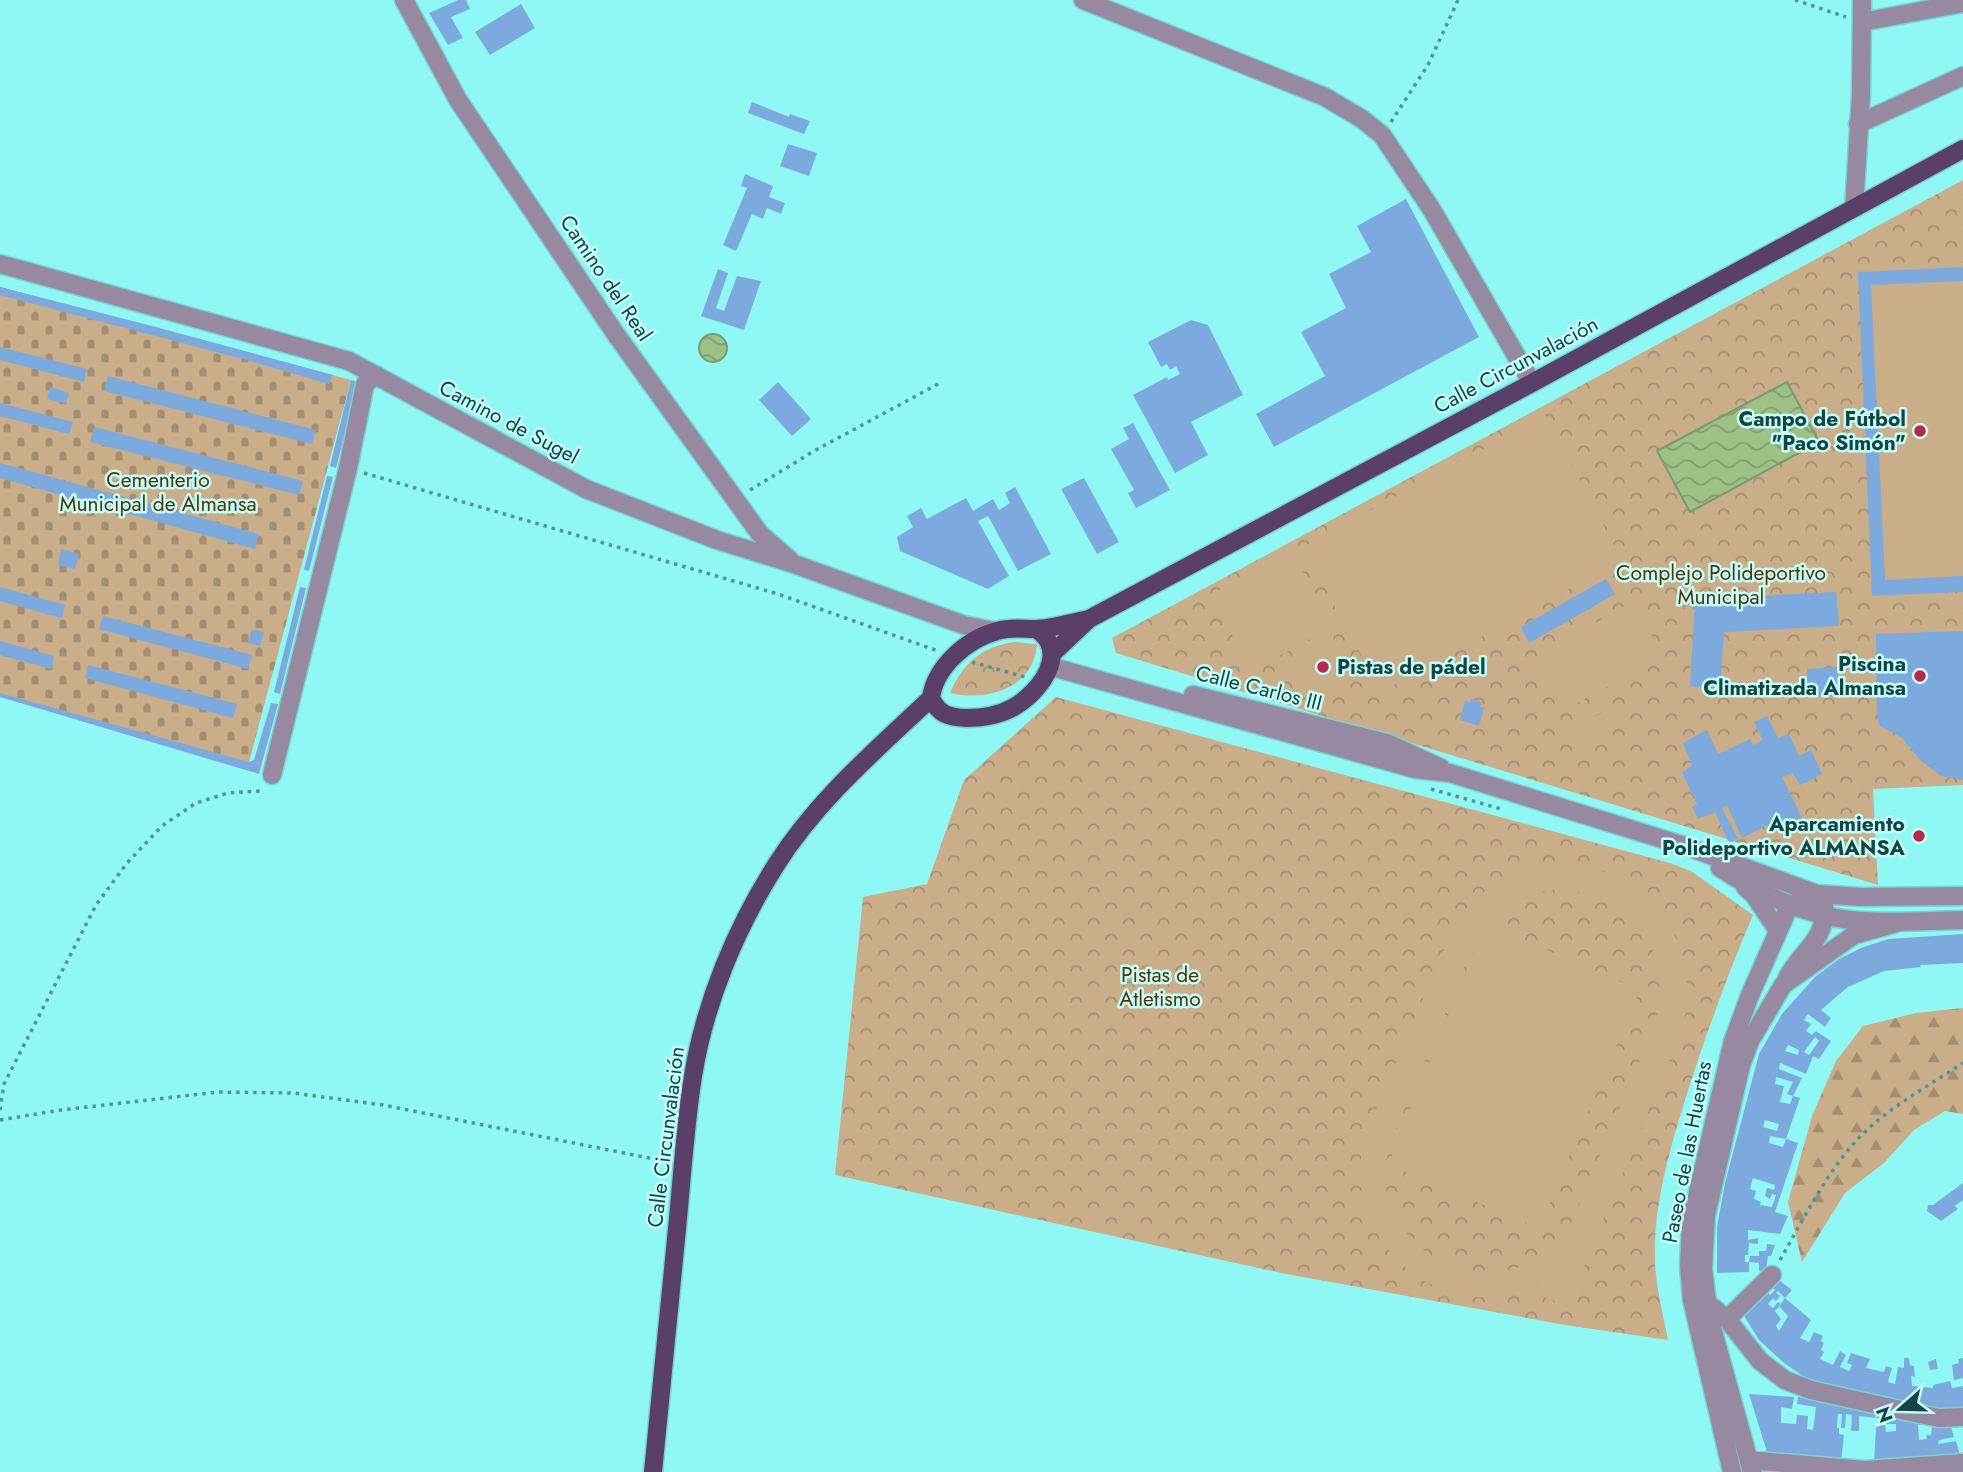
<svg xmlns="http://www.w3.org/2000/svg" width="1963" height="1472" viewBox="0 0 1963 1472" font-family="Jost,sans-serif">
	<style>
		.forest { fill: url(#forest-firs) }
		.cemetery { fill: url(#cemetery-stones) }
		.park { fill: url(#park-crowns) }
		.pitch { fill: #caad89; fill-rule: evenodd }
		.water { fill: url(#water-waves); stroke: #769c71; stroke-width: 2 }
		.building { fill: #7caade; fill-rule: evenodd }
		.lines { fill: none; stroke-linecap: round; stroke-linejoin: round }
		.minor-casing { stroke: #78d4d0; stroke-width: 21 }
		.major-casing { stroke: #78d4d0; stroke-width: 21 }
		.path { stroke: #4e9794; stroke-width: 3.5; stroke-dasharray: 3.5 5; stroke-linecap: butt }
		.minor { stroke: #9889a2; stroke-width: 18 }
		.major { stroke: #5a3f6a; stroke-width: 18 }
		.poi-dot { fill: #b8274b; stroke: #c4fefb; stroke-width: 2.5 }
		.labels { text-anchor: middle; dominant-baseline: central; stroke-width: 5; stroke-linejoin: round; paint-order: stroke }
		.street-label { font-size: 21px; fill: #164442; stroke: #c4fefb }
		.poi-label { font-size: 21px; font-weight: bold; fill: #164442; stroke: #c4fefb; text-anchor: end }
		.park-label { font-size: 21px; fill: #523404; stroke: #c4fefb }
	</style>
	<defs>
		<pattern id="forest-firs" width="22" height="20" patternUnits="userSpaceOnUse" patternTransform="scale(1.75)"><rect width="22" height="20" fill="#caad89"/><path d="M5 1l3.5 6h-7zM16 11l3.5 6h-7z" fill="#a38e72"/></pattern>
		<pattern id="cemetery-stones" width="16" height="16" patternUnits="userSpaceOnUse" patternTransform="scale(1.75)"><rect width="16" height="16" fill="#caad89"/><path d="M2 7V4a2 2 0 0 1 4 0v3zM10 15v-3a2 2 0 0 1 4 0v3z" fill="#a38e72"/></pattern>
		<pattern id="park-crowns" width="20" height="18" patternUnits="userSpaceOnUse" patternTransform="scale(1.75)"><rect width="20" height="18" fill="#caad89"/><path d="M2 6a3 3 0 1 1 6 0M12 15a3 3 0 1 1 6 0" fill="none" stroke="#a38e72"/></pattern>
		<pattern id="water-waves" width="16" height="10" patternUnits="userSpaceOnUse" patternTransform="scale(1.75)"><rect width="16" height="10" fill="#9fc185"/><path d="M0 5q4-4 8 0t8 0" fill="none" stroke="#819e6e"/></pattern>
	</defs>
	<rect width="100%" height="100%" fill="#90f8f4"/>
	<path class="forest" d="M1963,1008V1114L1945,1111L1914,1130L1884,1163L1845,1193L1802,1262L1788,1202L1812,1116L1836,1061L1863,1026L1916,1013Z"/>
	<path class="cemetery" d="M0,287L351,380L249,762L0,697Z"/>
	<path class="park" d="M1963,180V785L1873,789L1878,885L1116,653L1112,638Z
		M1014,642L1037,644C1034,688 988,702 950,693C963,663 981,647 1014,642Z
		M1056,697L1670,863L1691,871L1753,915C1727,976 1705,1037 1685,1100C1669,1152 1653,1207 1655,1262C1656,1288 1663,1314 1668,1340L1565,1325L1281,1273L835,1175L863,897L927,884L964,780Z"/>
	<path class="pitch" d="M1963,281V576L1885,580L1871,285Z
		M1545,415L1622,560L1381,692L1303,547Z
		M1291,550L1332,627L1252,671L1210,595Z
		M1633,601L1662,656L1563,711L1534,658Z
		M1332,636L1355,676L1313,699L1290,658Z
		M1611,708L1620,727L1579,749L1569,730Z
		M1558,864C1650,864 1710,950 1679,1037L1568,1306L1542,1296L1547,1281C1446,1337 1331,1239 1367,1131L1456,921C1482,887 1514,867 1558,864ZM1553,890C1635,888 1679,955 1653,1031L1569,1228C1555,1245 1539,1259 1518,1267C1462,1287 1394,1246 1386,1188C1383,1171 1387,1155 1392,1139L1479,933L1484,927L1388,1165L1539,1228L1640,990L1486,924C1504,904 1527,894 1553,890Z"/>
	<path class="water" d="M699 348a14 14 0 1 1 28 0a14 14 0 1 1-28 0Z
		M1787,382L1819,442L1690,512L1657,451Z"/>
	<path class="building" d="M458,0H466L470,9L451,17L463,38L448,45L429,13Z
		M521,4L535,28L490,55L475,32Z
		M752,102L789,117L790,114L810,121L804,134L748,113Z
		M788,144L817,153L809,176L780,166Z
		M745,174L773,186L769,197L785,203L781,214L767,208L763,219L752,214L736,251L723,245L747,188L741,186Z
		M1406,199L1479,337L1274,447L1256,414L1325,376L1301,332L1346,308L1329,274L1371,252L1357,226Z
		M1963,267V281L1871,285L1885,580L1963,576V592L1872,596L1858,272Z
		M718,269L728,273L716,308L724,311L737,276L761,281L744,330L701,316Z
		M0,287L156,327L333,375L329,384L243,359L0,295Z
		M1191,320L1208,325L1243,395L1191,422L1208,455L1175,473L1133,395L1167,377L1168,380L1180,374L1176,366L1170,370L1167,364L1161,367L1148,342Z
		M0,347L87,369L84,382L0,360Z
		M108,376L316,430L312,444L104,391Z
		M351,380L358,382L336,468L330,466Z
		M778,382L811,419L792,436L759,400Z
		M50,387L69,393L66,404L47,399Z
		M0,403L73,422L69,434L0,416Z
		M1133,423L1170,490L1136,508L1128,493L1134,490L1111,449L1129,439L1123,428Z
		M94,427L303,481L299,495L90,442Z
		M0,463L259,534L255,549L0,478Z
		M327,476L333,477L309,571L304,570Z
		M1084,478L1119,542L1097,554L1061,489Z
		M1015,487L1051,554L1018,571L988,516L978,521L1009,576L988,589L900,551L897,537L913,527L907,516L921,508L927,519L966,498L973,511L993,499L999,510L1010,503L1005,493Z
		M61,549L79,554L75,569L58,565Z
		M1606,579L1615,594L1529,643L1521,627Z
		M0,587L65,605L62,618L0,601Z
		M300,587L306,588L280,694L274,692Z
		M1836,592L1839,626L1724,632L1720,689L1690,686L1695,599Z
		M103,616L252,655L248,669L99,629Z
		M252,629L264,632L260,646L248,643Z
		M1963,631V780L1941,776L1920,760L1902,738L1880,726L1877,718L1876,634Z
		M0,641L54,656L51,669L0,655Z
		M88,665L237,704L233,718L85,678Z
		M1838,667L1839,696L1808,697L1807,669Z
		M0,693L249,762L254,760L271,703L278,704L259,774L0,697Z
		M1471,699L1482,702L1480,707L1484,708L1479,726L1460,720L1465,701L1470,702Z
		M1767,716L1778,738L1789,734L1799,756L1811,750L1822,774L1800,785L1793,773L1782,777L1804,822L1780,833L1774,822L1742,838L1727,805L1722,808L1738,839L1732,842L1728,841L1715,812L1698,819L1692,807L1697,804L1682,772L1692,766L1683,743L1707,730L1718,754L1750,739L1753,745L1763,740L1754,722Z
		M1963,934V963L1920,965L1921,967L1884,971L1848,987L1821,1010L1831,1018L1825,1027L1808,1014L1804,1020L1811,1024L1806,1031L1812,1035L1816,1031L1831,1041L1819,1059L1813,1056L1806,1074L1780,1063L1779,1069L1802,1078L1793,1096L1787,1094L1793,1082L1776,1077L1775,1084L1784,1086L1780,1102L1790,1104L1793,1096L1800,1098L1786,1139L1770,1136L1769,1143L1783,1147L1786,1139L1798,1143L1775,1212L1788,1216L1780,1234L1748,1230V1240L1758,1238V1244L1749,1243L1748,1255H1745V1262H1749V1272L1717,1273V1227L1725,1183L1759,1054L1782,1014L1815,977L1839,959L1861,948L1888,939ZM1815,1037L1819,1041L1809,1055L1804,1052ZM1788,1045L1799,1050L1798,1055L1785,1051ZM1765,1120L1779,1124L1777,1131L1763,1127ZM1753,1178L1775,1185L1774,1190L1767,1188L1765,1196L1770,1199L1772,1194L1776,1195L1772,1207L1760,1205L1761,1202L1754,1199L1756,1191L1750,1189Z
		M1963,1183V1200L1955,1206L1958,1209L1941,1221L1927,1211L1928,1205H1933Z
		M1767,1244L1775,1245L1771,1256H1768L1766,1270L1759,1271V1263L1749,1262L1750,1256H1759V1251H1766Z
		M1776,1278L1792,1290L1785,1298L1778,1291L1776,1293L1780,1296L1776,1301L1773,1298L1768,1304L1773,1308L1778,1302L1781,1304L1775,1311L1781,1319L1776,1326L1779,1331L1788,1316L1779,1306L1785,1298L1811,1320L1800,1338L1809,1342L1814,1332L1823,1336L1821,1341L1824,1343L1821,1350L1824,1352L1820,1359L1833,1365L1840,1351L1846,1355L1840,1367L1849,1371L1852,1365L1847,1363L1851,1353L1870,1359L1866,1368L1884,1372L1886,1366L1892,1368L1888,1382L1895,1384L1898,1367L1904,1368V1358H1909L1910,1365L1914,1366L1915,1377L1911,1376L1912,1386L1933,1388V1385L1950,1381L1952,1388L1963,1386V1411L1937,1413L1824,1385L1803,1376L1784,1363L1759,1340L1741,1311L1765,1288L1770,1295L1775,1290L1769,1284Z
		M1963,1358V1378L1954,1380L1952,1365L1959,1363L1958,1359Z
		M1936,1359L1938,1369L1930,1370L1928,1362Z
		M1749,1394L1794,1397L1792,1409L1781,1407V1423L1796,1424L1797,1415L1808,1416L1807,1429L1813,1430L1816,1407L1797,1404L1798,1397L1926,1419V1425H1918L1919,1440L1927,1439L1926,1435H1931L1933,1420L1941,1423V1428L1951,1427L1954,1437L1939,1440L1938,1444L1956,1441L1960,1455L1874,1464L1876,1426L1885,1425L1886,1432L1896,1431V1424H1885V1419L1859,1416V1431H1851L1852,1415L1846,1414L1845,1428H1841L1842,1414H1838L1837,1428H1839V1434L1844,1435L1841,1462L1767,1452Z"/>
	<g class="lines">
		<defs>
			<path id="minor" d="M404,0L458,100L617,336L760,534L790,560
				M1083,0L1325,97L1362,119L1382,135L1432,210L1532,383
				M1862,22L1963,3
				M1858,124L1963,76
				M1854,208L1861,94L1862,0
				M0,264L349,361L586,489L717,540L794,564L964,625L994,631
				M1049,666L1415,769L1450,773L1688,847L1817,894L1862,897L1963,896
				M1193,695L1387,743L1441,768
				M272,775L348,468L365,384L376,375
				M1720,868C1758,893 1805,915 1850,920C1887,924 1926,921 1963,920
				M1745,887L1754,895L1777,929
				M1787,978C1801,951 1827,940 1824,906
				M1706,1302L1727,1319L1760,1361L1785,1380L1811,1390L1896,1409L1939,1418L1963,1417
				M1727,1319L1772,1275
				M1749,1460L1865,1470L1963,1463
				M1732,1472L1692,1300L1689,1266L1691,1222L1733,1041L1750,995L1788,909L1801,899L1817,894
				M1752,1472L1709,1317L1703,1269L1706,1215L1741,1065L1750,1041L1783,985L1854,935L1900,922"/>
			<path id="major" d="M1036,629C1071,651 1040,692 1014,707C1000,715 983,718 966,718C949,717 939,715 931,698C935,667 967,639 997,631C1010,627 1022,629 1035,629C1052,629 1072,622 1089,619
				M1053,653L1089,619L1532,383L1963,149
				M653,1472C661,1391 669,1310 677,1229C682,1178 685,1127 693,1076C705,1002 736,928 776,865C817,800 876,750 931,698"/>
		</defs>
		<use href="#minor" class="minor-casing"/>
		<use href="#major" class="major-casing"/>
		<path class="path" d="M1795,0L1846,17
			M1391,122L1428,65L1458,0
			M364,473L778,594L938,651
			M750,490L814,451L940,383
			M972,662L1025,677
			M1431,789L1501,809
			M0,1110L4,1084L23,1047L96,905L127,863L162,826L196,803L228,793L261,791L263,789
			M0,1120L61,1110L218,1092L293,1093L383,1105L669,1162
			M1780,1260C1803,1220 1824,1177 1855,1142C1884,1110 1927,1087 1963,1063"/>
		<use href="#minor" class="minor"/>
		<use href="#major" class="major"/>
	</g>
	<g class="poi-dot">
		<circle cx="1920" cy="431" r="7"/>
		<circle cx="1323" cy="667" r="7"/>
		<circle cx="1920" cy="676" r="7"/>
		<circle cx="1919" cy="836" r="7"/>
	</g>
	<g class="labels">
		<g class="street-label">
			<text transform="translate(606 278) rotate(56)">Camino del Real</text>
			<text transform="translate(1516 365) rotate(-28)">Calle Circunvalación</text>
			<text transform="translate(509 422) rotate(28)">Camino de Sugel</text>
			<text transform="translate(1259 688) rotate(14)">Calle Carlos III</text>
			<text transform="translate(666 1137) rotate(-83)">Calle Circunvalación</text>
			<text transform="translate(1687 1152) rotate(-79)">Paseo de las Huertas</text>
		</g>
		<g class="poi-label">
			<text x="1906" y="419">Campo de Fútbol<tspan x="1906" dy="24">"Paco Simón"</tspan></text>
			<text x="1906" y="664">Piscina<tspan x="1906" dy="24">Climatizada Almansa</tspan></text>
			<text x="1337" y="667" text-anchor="start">Pistas de pádel</text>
			<text x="1905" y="824">Aparcamiento<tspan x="1905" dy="24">Polideportivo ALMANSA</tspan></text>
		</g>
		<g class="park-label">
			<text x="158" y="480">Cementerio<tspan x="158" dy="24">Municipal de Almansa</tspan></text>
			<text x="1721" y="573">Complejo Polideportivo<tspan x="1721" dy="24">Municipal</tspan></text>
			<text x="1160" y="975">Pistas de<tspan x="1160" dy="24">Atletismo</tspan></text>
		</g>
	</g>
	<g transform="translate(1900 1409) rotate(250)" stroke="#c4fefb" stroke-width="5" paint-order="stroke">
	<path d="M0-5L12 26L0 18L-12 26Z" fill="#164442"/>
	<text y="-10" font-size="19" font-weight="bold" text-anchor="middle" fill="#164442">N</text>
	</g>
</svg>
